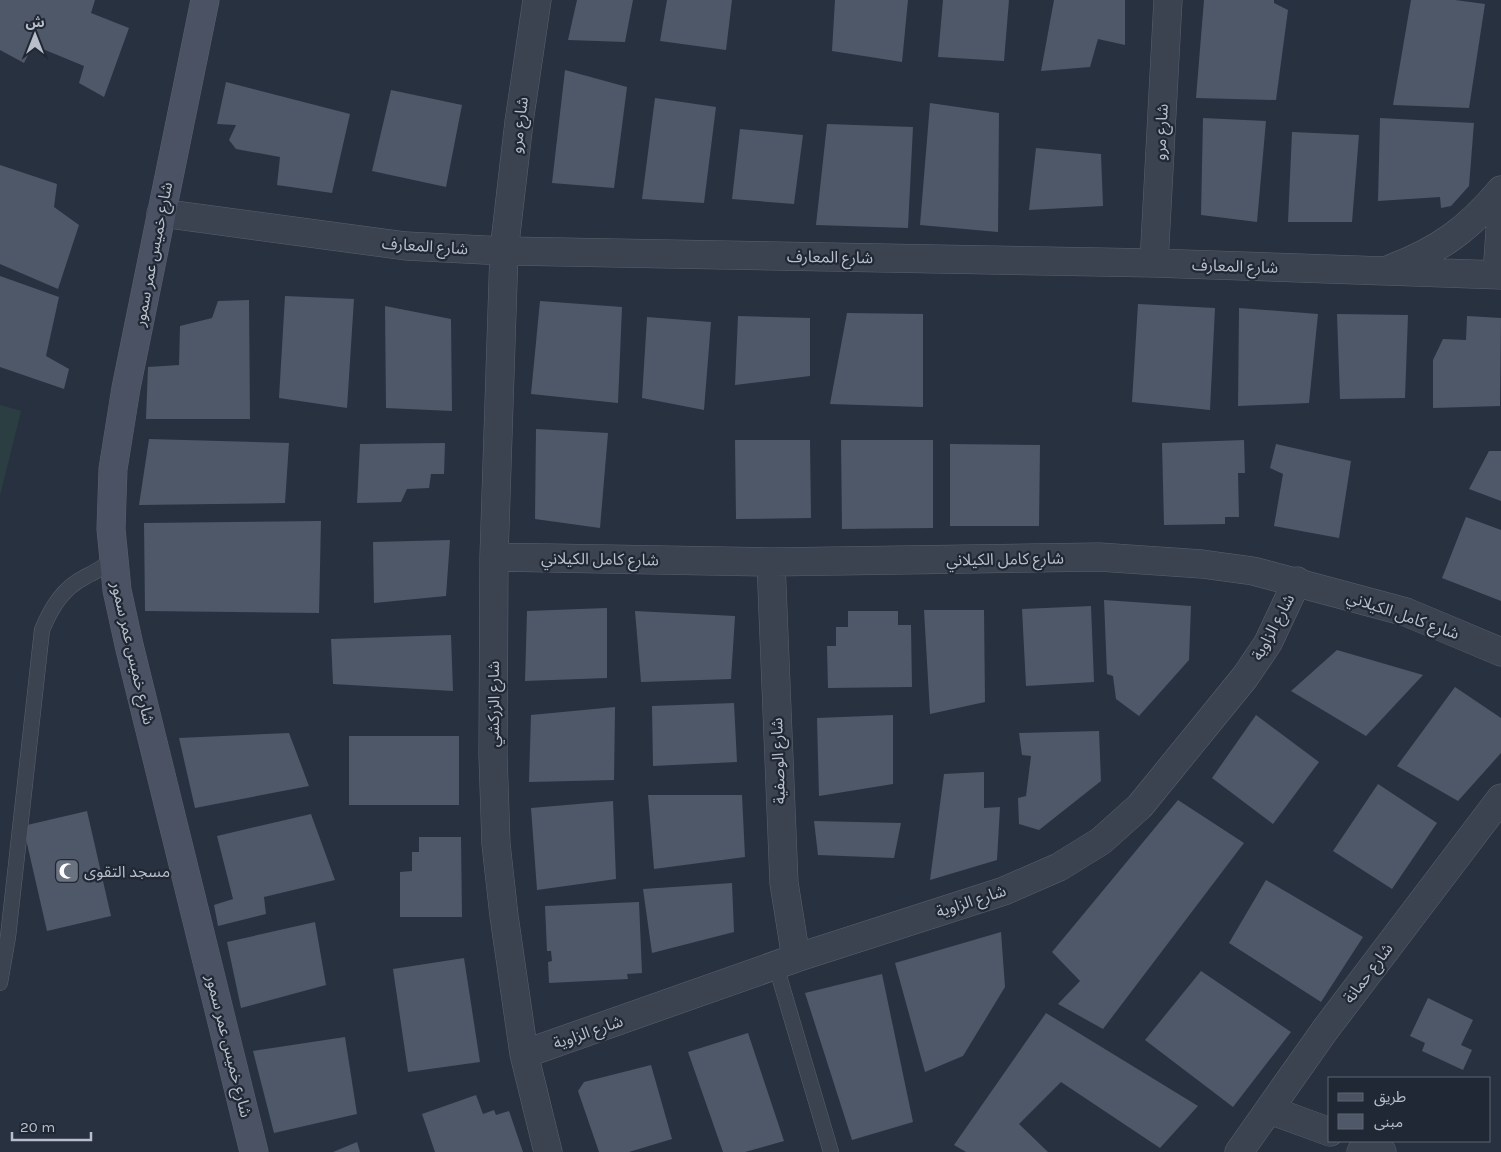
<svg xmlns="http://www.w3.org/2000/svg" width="1501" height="1152" viewBox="0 0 1501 1152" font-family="Karla,'Noto Sans Arabic',sans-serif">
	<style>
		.green { fill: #2b3f42 }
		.building { fill: #4e5869 }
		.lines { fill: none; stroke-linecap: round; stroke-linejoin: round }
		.lane-casing { stroke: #5a616d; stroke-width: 16 }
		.street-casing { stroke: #5a616d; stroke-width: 29 }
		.secondary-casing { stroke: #5a616d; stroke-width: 29 }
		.lane { stroke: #3c4350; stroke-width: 15 }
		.street { stroke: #3c4350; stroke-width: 28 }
		.secondary { stroke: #4a5263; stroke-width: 28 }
		.labels { text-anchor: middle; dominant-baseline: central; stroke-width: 4.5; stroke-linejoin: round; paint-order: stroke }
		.street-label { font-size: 16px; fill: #b9bfca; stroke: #202835 }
		.poi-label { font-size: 16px; fill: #b9bfca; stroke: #202835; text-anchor: start }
	</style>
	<rect width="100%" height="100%" fill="#283140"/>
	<path class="green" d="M0,405L21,411L0,495Z"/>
	<path class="building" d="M0,0H95L91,13L129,28L104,97L79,83L84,66L33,45L24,63L0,50Z
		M577,0H633L625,42L568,40Z
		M667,0H732L726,50L660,41Z
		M835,0H908L902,62L832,51Z
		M943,0H1009L1004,61L938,57Z
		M1054,0H1125V45L1098,39L1090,67L1041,71Z
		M1204,0H1274V3L1288,10L1276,100L1196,98Z
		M1411,0H1455L1485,4L1469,108L1393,105Z
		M565,70L627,87L614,188L552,183Z
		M226,82L350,114L332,193L277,185L280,157L236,149L229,140L236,125L217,124Z
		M391,90L462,105L446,187L372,171Z
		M655,98L716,107L704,203L642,199Z
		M930,103L999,113L998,232L920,225Z
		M1203,118L1266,121L1257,222L1201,215Z
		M1380,118L1474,123L1469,186L1451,206L1441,208L1440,197L1378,201Z
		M827,124L913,127L908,228L816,225Z
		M740,129L803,135L794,204L732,199Z
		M1292,132L1359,135L1352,222H1288Z
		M1036,148L1101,154L1103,206L1029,210Z
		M0,165L57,184L54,207L79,225L58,289L0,264Z
		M0,276L59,297L46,356L69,369L64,389L0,367Z
		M285,296L354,299L347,408L279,398Z
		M249,300L250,419H146L148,367L179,365L180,326L212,318L218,301Z
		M540,301L622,307L618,403L531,394Z
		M1138,304L1215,308L1210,410L1132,402Z
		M385,306L451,319L452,411L386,408Z
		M1239,308L1318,314L1309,403L1238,406Z
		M847,313L923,314V407L830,404Z
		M1337,314L1408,315L1405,398L1340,399Z
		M738,316L810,318V376L735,385Z
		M1467,316L1501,318L1500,406L1433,408V360L1443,339L1466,340Z
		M647,317L711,322L704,410L642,398Z
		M536,429L608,433L600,528L535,519Z
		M149,439L289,443L285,503L139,505Z
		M735,440H810L811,518L736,519Z
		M841,440H933V528L842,529Z
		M1244,440L1245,473H1238L1239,517H1225V524L1164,525L1162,443Z
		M445,443L444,474H431L429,488L407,489L401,502L357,503L360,444Z
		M950,444L1040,445L1039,526H950Z
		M1276,444L1351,461L1339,538L1274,526L1283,474L1270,468Z
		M1489,451H1501V501L1469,489Z
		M1466,517L1501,530V601L1442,578Z
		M321,521L319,613L145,611L144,523Z
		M450,540L446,596L374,603L373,542Z
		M1104,600L1191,606L1189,660L1139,716L1116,699L1113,676L1107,674Z
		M1091,606L1094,682L1026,686L1022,609Z
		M607,608V678L525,681L527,611Z
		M924,610H984L985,702L930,714Z
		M635,611L735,616L731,679L641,682Z
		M848,611H898V625H911L912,687L828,688L827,646H836V627H848Z
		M451,635L453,691L333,684L331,639Z
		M1337,650L1423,675L1366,736L1291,691Z
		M1455,687L1501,718V753L1458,801L1397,766Z
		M734,703L737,762L653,766L652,706Z
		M615,707L614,780L529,782L531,715Z
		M893,715V784L819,796L817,718Z
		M1256,715L1319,762L1273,824L1212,778Z
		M1099,731L1101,781L1039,830L1019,824L1018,798L1026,796L1031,756L1022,755L1019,733Z
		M289,733L309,786L195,808L179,738Z
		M349,736H459V805H349Z
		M984,772V808L1000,807L997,860L930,880L944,774Z
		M1378,784L1437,823L1392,889L1333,851Z
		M648,795H742L745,857L654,869Z
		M1178,800L1244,843L1103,1029L1058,1004L1080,981L1052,952Z
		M613,801L616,879L537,890L531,808Z
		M87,811L111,916L47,931L23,826Z
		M311,814L335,880L264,897L266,914L218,926L214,905L233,899L217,836Z
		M814,821L901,823L894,858L818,855Z
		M419,837H461L462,917H400V872L412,871V852H419Z
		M1266,880L1363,937L1321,1002L1229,943Z
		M732,883L734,932L652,953L643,889Z
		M639,902L642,973L627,974L628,979L549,983L548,962L552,961L551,951H547L545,906Z
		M315,922L326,985L241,1008L227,942Z
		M1001,932L1005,987L963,1056L925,1072L895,963Z
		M464,958L480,1062L408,1072L393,969Z
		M1201,971L1291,1032L1233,1107L1145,1040Z
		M882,974L913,1122L852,1140L805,993Z
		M1428,998L1473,1020L1461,1045L1472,1050L1463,1070L1422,1051L1425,1043L1410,1036Z
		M1046,1013L1198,1106L1160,1148L1061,1082L1019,1124L1048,1152H966L954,1145Z
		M748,1033L784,1141L745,1152H723L688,1052Z
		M345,1037L357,1114L274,1133L253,1051Z
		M651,1065L672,1139L629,1152H599L578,1091L584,1082Z
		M476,1095L483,1114L494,1110L496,1115L509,1111L523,1152H435L422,1114Z
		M357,1142L360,1152H333Z"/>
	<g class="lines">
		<defs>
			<path id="lane" d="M776,966L831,1152
				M0,983L8,937L42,630C51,608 63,588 85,577C98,570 103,568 114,557"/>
			<path id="street" d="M537,0L519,122L504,251L494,557L493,755L496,844L504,916L524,1054L548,1152
				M161,213L406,246L504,251L1154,263L1501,275
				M1154,263L1168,0
				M1392,268C1440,250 1469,228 1501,190
				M1497,274L1501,217
				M494,557L771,562L1099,557L1202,564L1253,571L1406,612L1501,652
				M771,562L784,883L796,958
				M524,1054L796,958L1004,891L1059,867L1101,841L1140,806L1245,677L1268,643L1297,581
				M1270,1110L1330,1132
				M1239,1152L1325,1030L1501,798
				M1361,1152H1382"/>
			<path id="secondary" d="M205,0L126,388L113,469L111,529L117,590L129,645L254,1152"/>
		</defs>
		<use href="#lane" class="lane-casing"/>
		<use href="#street" class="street-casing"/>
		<use href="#secondary" class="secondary-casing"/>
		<use href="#lane" class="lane"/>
		<use href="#street" class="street"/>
		<use href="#secondary" class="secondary"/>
	</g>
	<defs>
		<symbol id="mosque-square" viewBox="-11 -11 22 22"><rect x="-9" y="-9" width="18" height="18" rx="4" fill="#6b7280" stroke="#202835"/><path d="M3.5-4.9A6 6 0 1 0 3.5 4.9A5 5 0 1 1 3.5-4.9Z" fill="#fff"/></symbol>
	</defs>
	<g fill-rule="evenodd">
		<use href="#mosque-square" x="53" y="857" width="28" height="28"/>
	</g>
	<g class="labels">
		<g class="street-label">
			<text transform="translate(519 125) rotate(-83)">شارع مرو</text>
			<text transform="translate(1161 132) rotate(-87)">شارع مرو</text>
			<text transform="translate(425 246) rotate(4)">شارع المعارف</text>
			<text transform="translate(153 254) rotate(-79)">شارع خميس عمر سمور</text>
			<text transform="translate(830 257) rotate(1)">شارع المعارف</text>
			<text transform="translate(1235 266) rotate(2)">شارع المعارف</text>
			<text transform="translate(600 559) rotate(1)">شارع كامل الكيلاني</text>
			<text transform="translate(1005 559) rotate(-1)">شارع كامل الكيلاني</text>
			<text transform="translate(1403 615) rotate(19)">شارع كامل الكيلاني</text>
			<text transform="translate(1273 627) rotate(-62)">شارع الزاوية</text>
			<text transform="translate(133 653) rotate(77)">شارع خميس عمر سمور</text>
			<text transform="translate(493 704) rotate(-90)">شارع الزركشي</text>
			<text transform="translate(778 761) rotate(-92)">شارع الوصفية</text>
			<text transform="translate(971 901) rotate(-18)">شارع الزاوية</text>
			<text transform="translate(1368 973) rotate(-53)">شارع حمانة</text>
			<text transform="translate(588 1032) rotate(-19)">شارع الزاوية</text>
			<text transform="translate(229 1046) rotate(76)">شارع خميس عمر سمور</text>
		</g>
		<g class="poi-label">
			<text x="84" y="871">مسجد التقوى</text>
		</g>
	</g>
	<rect x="1328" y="1077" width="162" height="65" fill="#202835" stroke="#5d6471"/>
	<rect x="1338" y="1093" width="25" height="8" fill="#4a5263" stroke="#5d6471"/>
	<text x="1374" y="1102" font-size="15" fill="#b9bfca">طريق</text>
	<rect x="1338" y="1114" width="25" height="15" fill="#4e5869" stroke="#5d6471"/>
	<text x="1374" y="1127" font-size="15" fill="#b9bfca">مبنى</text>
	<g transform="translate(35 35)" stroke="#202835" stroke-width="4" paint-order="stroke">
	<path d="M0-4L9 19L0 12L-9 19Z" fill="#b9bfca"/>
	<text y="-8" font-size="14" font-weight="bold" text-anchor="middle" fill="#b9bfca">ش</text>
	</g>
	<path d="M12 1132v8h79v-8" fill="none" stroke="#b9bfca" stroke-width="2.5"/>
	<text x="20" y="1132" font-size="15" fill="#b9bfca" stroke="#202835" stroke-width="4" paint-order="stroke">20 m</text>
</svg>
